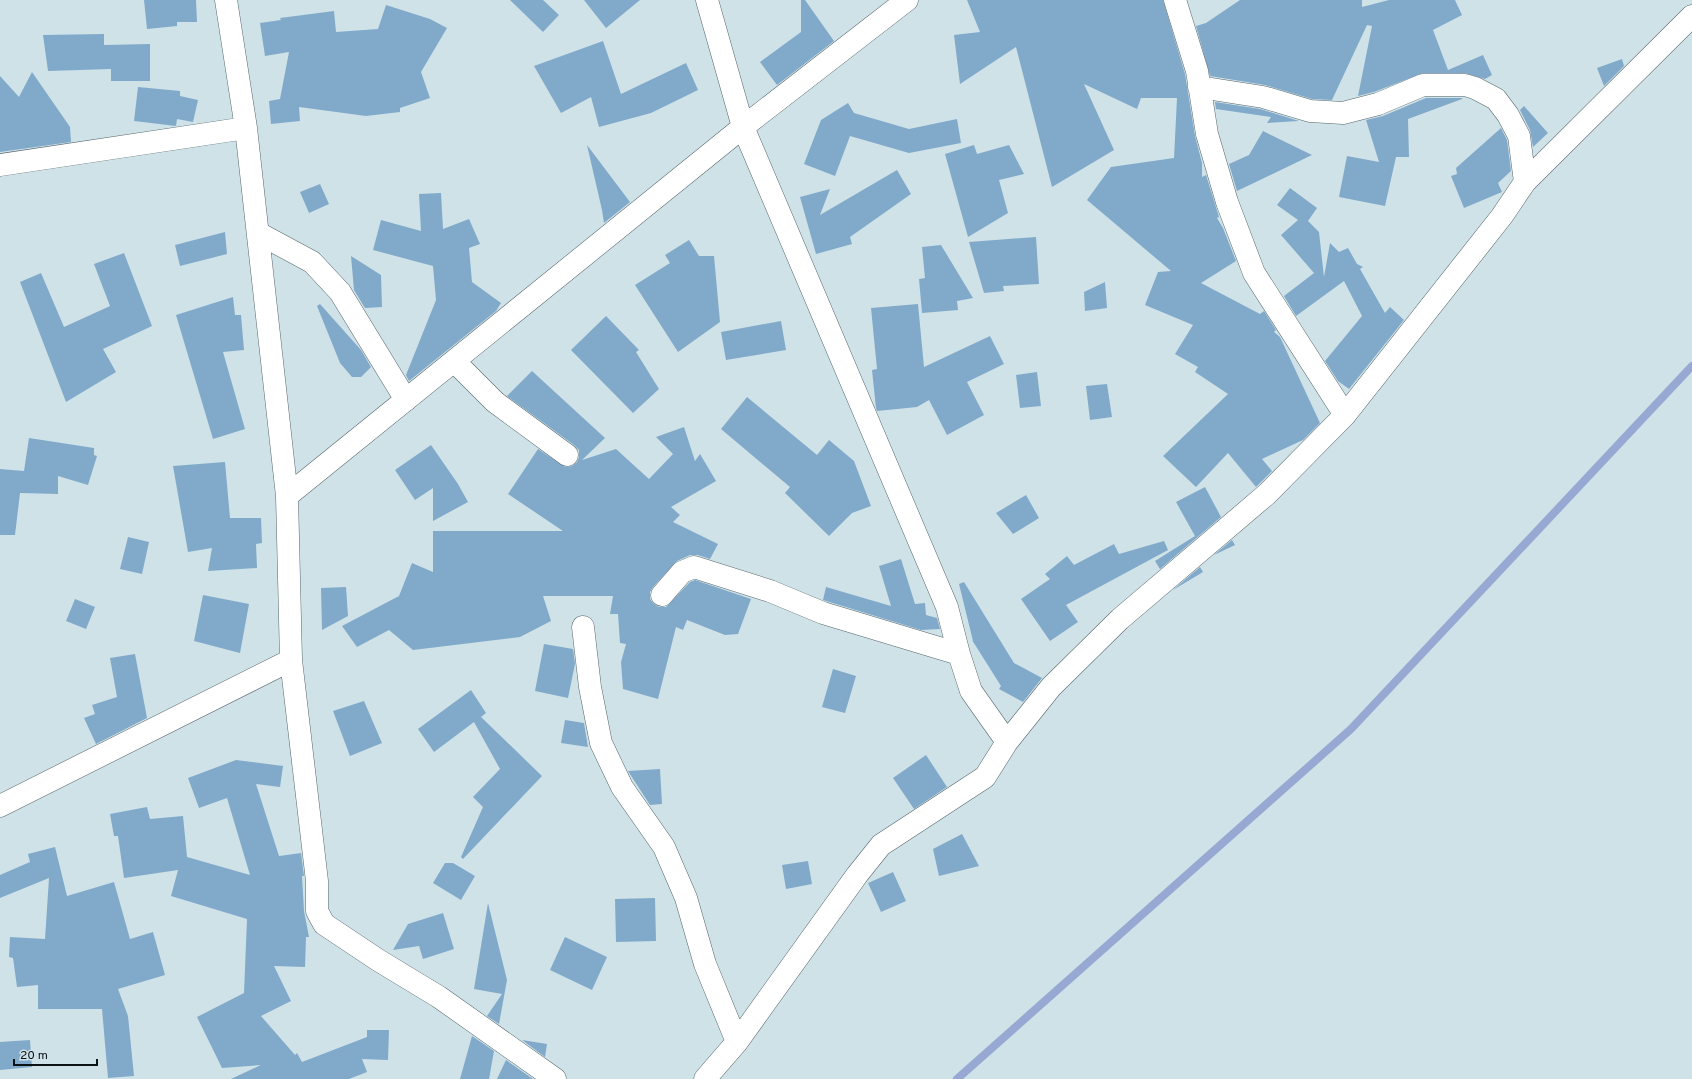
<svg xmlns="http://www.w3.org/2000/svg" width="1692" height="1079" viewBox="0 0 1692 1079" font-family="Overpass,sans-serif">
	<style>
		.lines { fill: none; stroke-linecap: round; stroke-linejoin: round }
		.stream { stroke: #97a8d3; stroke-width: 8 }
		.building { fill: #81aaca }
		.street-casing { stroke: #56676c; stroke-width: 23 }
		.street { stroke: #fff; stroke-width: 22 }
	</style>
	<rect width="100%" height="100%" fill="#cfe2e8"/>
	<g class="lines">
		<path class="stream" d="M957,1079L1351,729L1692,366"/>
	</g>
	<path class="building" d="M144,0H196L197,22H177V26L147,29Z
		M510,0H543L559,15L543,32Z
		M584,0H640L606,28Z
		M801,0H805L834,41L777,85L760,62L801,32Z
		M967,0H1163L1185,74L1195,136L1202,163V177L1206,175L1219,217L1217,218L1223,228L1236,261L1201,283L1260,314L1264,311L1276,330L1274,332L1280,337L1320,423L1303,440L1262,459L1272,471L1256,487L1228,453L1196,487L1163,456L1228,394L1195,372L1198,367L1175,354L1193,325L1145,305L1158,272L1171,271L1087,200L1111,167L1174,158L1177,98H1141L1137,109L1084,84L1114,150L1052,187L1016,47L960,84L954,35L980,32Z
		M1240,0H1362V7L1389,0H1455L1462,15L1433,30L1448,70L1483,55L1492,75L1485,79L1465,73H1423L1374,92L1358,96L1372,26L1367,25L1332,100L1312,99L1265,85L1210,76L1196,26L1206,23Z
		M386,5L430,19L447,28L421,72L430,98L400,108V112L366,116L299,107L300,121L271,124L269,101L280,99L289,52L265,56L260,23L281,20L280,18L334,11L336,32L378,29Z
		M104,34V45L150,44V81H111V69L48,71L43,35Z
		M603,41L621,94L686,63L698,90L651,113L599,127L591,97L561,113L534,66Z
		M1622,59L1624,66L1604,86L1597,68Z
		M32,72L70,127L71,142L0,152V76L19,97Z
		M138,87L180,91V96L198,100L193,122L177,119L176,126L134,121Z
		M1426,98H1462V99L1408,119L1409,157H1396L1385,206L1339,197L1347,156L1379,162L1366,120L1383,116Z
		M1215,102L1260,109L1299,121L1267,123L1271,117L1216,109Z
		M848,103L854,113L909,129L957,119L961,143L909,153L850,136L835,176L804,164L821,120Z
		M1524,106L1548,133L1533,147L1530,130L1520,110Z
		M1501,128L1507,140L1511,171L1498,183L1502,192L1464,208L1451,176L1457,174L1456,168Z
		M1263,131L1312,155L1237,191L1229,164L1249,155Z
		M587,145L630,202L604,223L602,210Z
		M974,145L977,154L1009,145L1024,174L999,180L1008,213L968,237L945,154Z
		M897,170L911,194L850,237L852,244L816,254L800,197L830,189L820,215Z
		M320,184L329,204L309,213L300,192Z
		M1290,188L1317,208L1308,221L1319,232L1324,277L1330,243L1339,252L1348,248L1357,264L1363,267L1360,269L1385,313L1390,307L1404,320L1349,389L1338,381L1325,361L1362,316L1344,281L1296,316L1284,296L1314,273L1281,235L1298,220L1277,205Z
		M441,193L443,229L469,219L480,244L469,248L472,282L501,303L496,311L409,381L406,375L436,300L433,266L373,250L381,220L421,231L419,194Z
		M225,232L227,254L180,266L175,245Z
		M1036,237L1039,284L1003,286L1004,291L984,293L969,242Z
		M689,240L699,256H714L720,322L678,352L635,285L670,263L665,255Z
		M941,245L973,298L957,301L958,310L922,313L919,279L925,278L922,247Z
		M124,253L152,326L103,349L116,372L66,402L20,282L41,273L64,327L110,306L94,264Z
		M351,256L381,275L382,307L365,308L354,290Z
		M1105,282L1107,308L1085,311L1084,292Z
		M233,297L235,315H241L244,350L223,352L245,429L213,439L176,315Z
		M320,304L361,350L371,367L361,377H352L340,363L317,306Z
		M918,304L924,367L990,336L1004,364L967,382L984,415L947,435L929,400L917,407L877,411L876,408L872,370L877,369L871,308Z
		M606,316L639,350L636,352L659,389L633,413L571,350Z
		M781,321L786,350L726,360L721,332Z
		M532,371L605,438L582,460L616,449L649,479L673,454L656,437L684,427L695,461L700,454L716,481L671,507L680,515L673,522L718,544L710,559L698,555H690L677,561L653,587L650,592V599L654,604L659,607H666L690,582L695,580L751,599L738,634L725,635L687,620L683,630L676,627L658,699L623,689L621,662L626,644L620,643L618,614H610L613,596H543L551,621L520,637L413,650L389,630L357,647L342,626L399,596L412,563L433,572V531H563L508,494L538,449L565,467L572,466L577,462L579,457V450L574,445L507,396Z
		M1037,372L1041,406L1020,408L1016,375Z
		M1107,384L1112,417L1090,420L1086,386Z
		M747,397L817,455L829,440L854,461L871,506L852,513L829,536L785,493L790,487L721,429Z
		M29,438L94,448V455L97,456L88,485L58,476V494L20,493L15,535H0V469L24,471Z
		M431,445L458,484L468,502L433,521V488L415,500L395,470Z
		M225,462L230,518H261L262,543L256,544L257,568L208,571L212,548L188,552L173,466Z
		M1205,487L1221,517L1160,569L1155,561L1195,536L1176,502Z
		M1026,495L1039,518L1013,534L996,513Z
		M128,537L149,542L142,574L120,569Z
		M1232,540L1235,545L1214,555Z
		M1164,541L1168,550L1066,605L1078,622L1050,641L1021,599L1050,579L1045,574L1067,556L1074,565L1114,544L1119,554Z
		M901,559L915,604L925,603L926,615L937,618L940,629L921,630L823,600L826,587L891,606L879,566Z
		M1200,567L1203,572L1173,590Z
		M964,582L1014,663L1042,678L1023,702L999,689L1001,686L972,640L973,641L959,584Z
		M346,587L348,616L322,630L321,588Z
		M203,595L249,604L240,653L194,641Z
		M75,599L95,607L86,629L66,621Z
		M544,644L573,649L575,664L568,698L535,691Z
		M135,654L147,718L96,744L84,718L95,714L92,705L117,697L110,658Z
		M833,669L856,676L845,713L822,707Z
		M471,690L486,713L481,717L542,776L463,859L461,857L483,807L473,797L500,769L474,722L434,752L418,729Z
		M364,701L382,743L350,756L333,711Z
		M565,720L584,723L588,747L561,743Z
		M926,755L947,787L914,809L893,778Z
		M236,760L283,766L280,787L256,784L279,856L301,853L304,876H302L304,911L309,937H306L305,967L274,966L291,1001L261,1016L295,1055L297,1053L302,1062L367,1037V1030H389L388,1060L362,1059L367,1072L349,1079H231L261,1065L222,1068L197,1017L244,993L247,919L171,896L178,870L124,878L118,836H114L110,814L147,807L150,819L183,816L187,857L250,875L227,798L199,808L188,778Z
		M660,769L662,804L650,805L628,771Z
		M962,834L979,866L939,876L933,849Z
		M55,847L67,896L114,882L130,939L153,932L165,975L118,989L128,1016L134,1076L108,1078L102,1009H38V985L17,987L13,958L9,957L10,937L45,939L49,878L0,898V875L30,862L28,854Z
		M808,861L812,884L786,889L782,865Z
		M445,863H453L475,876L461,900L433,883Z
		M893,872L906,901L881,912L868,883Z
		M655,898L656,941L616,942L615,899Z
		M488,903L507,980L499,1024L487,1016L502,994L474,989Z
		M443,913L454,949L423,959L419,946L393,950L408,924Z
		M565,937L607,957L592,990L550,970Z
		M472,1036L494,1051L489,1079H460Z
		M30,1040L32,1067L0,1070V1042Z
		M522,1040L547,1044L545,1057Z
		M506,1060L533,1079H497Z"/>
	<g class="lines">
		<defs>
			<path id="street" d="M226,0L246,128L287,496L291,660L317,881V911L324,924L378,960L439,997L555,1079
				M707,0L743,127L947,607L959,654L971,691L1007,742
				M1175,0L1197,71L1207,134L1227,202L1254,273L1345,415
				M0,165L246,128
				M1525,182L1692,16
				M258,233L312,262L340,292L406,400
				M454,361L495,402L567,455
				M287,496L743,127L907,0
				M662,595L682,572L694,567L770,591L823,613L959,654
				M583,627L590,687L601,743L622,787L664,847L686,898L705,964L737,1042
				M0,806L291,660
				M705,1079L737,1042L857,875L881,845L985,777L1007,742L1051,687L1120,619L1267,494L1345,415L1502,216L1525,182L1519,136L1508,115L1496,99L1475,88L1465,85H1423L1378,104L1343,113L1310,111L1263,97L1199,87"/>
		</defs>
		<use href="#street" class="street-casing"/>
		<use href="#street" class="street"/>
	</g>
	<path d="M14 1059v6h83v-6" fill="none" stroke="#0b1214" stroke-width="2"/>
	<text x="20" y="1059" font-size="12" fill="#0b1214" stroke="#cfe2e8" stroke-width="3" paint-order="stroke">20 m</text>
</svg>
